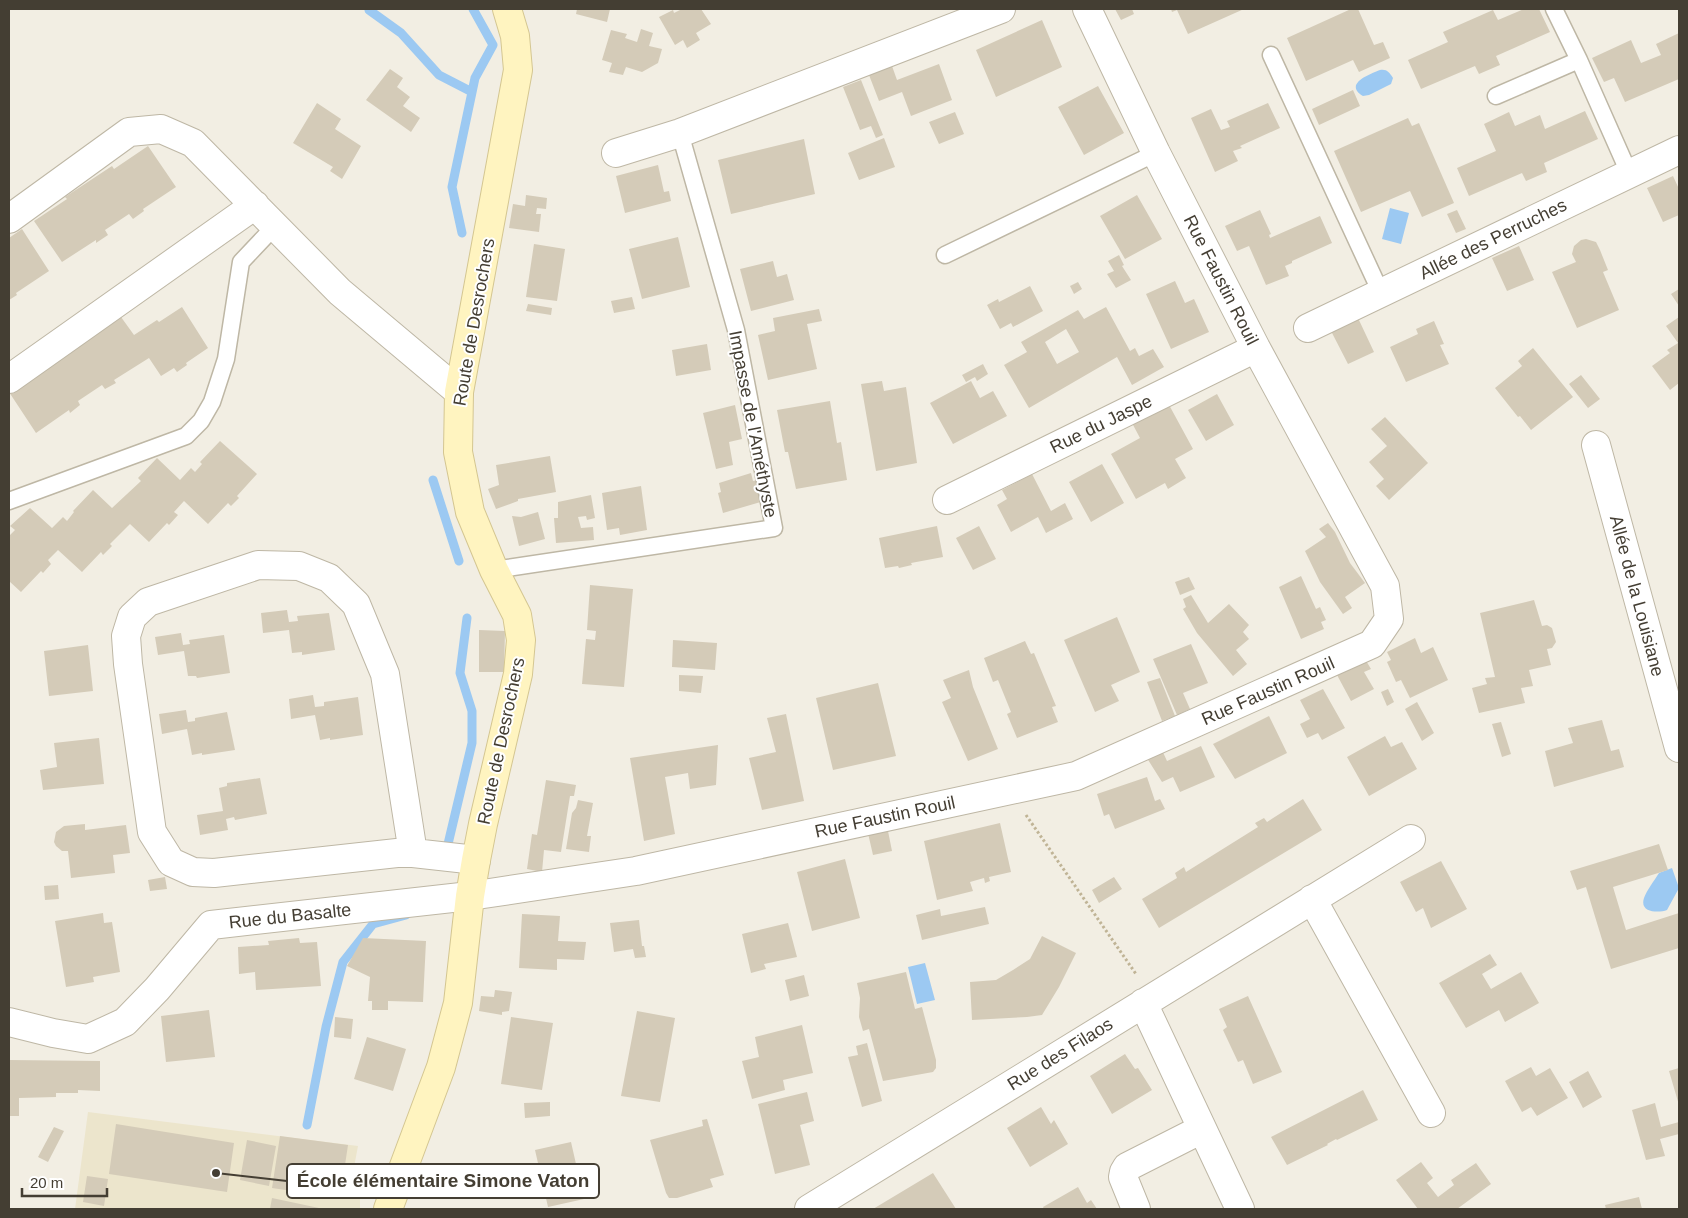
<svg xmlns="http://www.w3.org/2000/svg" width="1688" height="1218" viewBox="0 0 1688 1218" font-family="Arial,sans-serif">
	<style>
		.education { fill: #ece5cc }
		.water { fill: #9cc9f2 }
		.lines { fill: none; stroke-linecap: round; stroke-linejoin: round }
		.stream { stroke: #9cc9f2; stroke-width: 9 }
		.building { fill: #d4cbb8; fill-rule: evenodd }
		.lane-casing { stroke: #beb7a5; stroke-width: 19 }
		.street-casing { stroke: #beb7a5; stroke-width: 30 }
		.secondary-casing { stroke: #d4c691; stroke-width: 30 }
		.path { stroke: #c0b496; stroke-width: 3; stroke-dasharray: 2.5 2.5; stroke-linecap: butt }
		.lane { stroke: #fff; stroke-width: 16 }
		.street { stroke: #fff; stroke-width: 28 }
		.secondary { stroke: #fff4c0; stroke-width: 28 }
		.labels { text-anchor: middle; dominant-baseline: central; stroke-width: 4; stroke-linejoin: round; paint-order: stroke }
		.street-label { font-size: 18px; fill: #443e33; stroke: #fff }
		.leader { fill: none; stroke: #443e33; stroke-width: 2 }
		.callout-dot { fill: #443e33; stroke: #fff; stroke-width: 2 }
		.callout { fill: #fff; stroke: #443e33; stroke-width: 2 }
		.callout-label { font-size: 19px; text-anchor: middle; font-weight: bold; fill: #443e33 }
	</style>
	<rect width="100%" height="100%" fill="#f2eee3"/>
	<path class="education" d="M88,1112L358,1146L348,1199H360V1209H75Z"/>
	<path class="water" d="M1380,70C1387,69 1389,72 1393,78L1391,84L1369,95L1363,96C1343,84 1370,74 1380,70Z
		M1390,208L1409,213L1401,244L1382,239Z
		M1672,868L1679,888L1667,910C1659,913 1639,913 1644,898C1647,890 1654,881 1659,873Z
		M925,963L935,1000L917,1004L908,967Z"/>
	<g class="lines">
		<path class="stream" d="M369,10L401,33L439,75L472,92
			M462,233L452,187L475,78L493,45L473,9
			M433,480L459,561
			M448,844L472,743V711L460,673L467,618
			M307,1125L326,1027L343,962L373,924L406,915"/>
	</g>
	<path class="building" d="M577,9H610L607,22L576,14Z
		M682,9H701L711,24L696,33L700,40L687,48L683,40L675,45L659,17L673,10L674,13Z
		M1115,9H1132L1134,14L1121,20Z
		M1171,9H1244L1188,34L1177,10L1172,12Z
		M1351,9H1358L1374,45L1383,42L1390,58L1359,72L1353,60L1306,81L1287,38Z
		M1524,9H1539L1550,32L1496,56L1500,65L1479,74L1475,66L1421,89L1408,60L1448,42L1443,32L1493,10L1498,20Z
		M1042,20L1062,67L996,97L976,50Z
		M641,29L653,33L649,46L662,49L658,63L642,72L626,67L623,75L609,72L612,63L602,60L611,30L627,34L625,38L637,42Z
		M1679,33V79L1625,102L1614,78L1604,82L1592,58L1631,40L1641,63L1661,55L1656,44Z
		M939,64L952,100L911,116L902,92L879,101L869,75L892,66L897,80Z
		M390,69L403,78L397,87L410,97L403,106L420,118L411,132L366,100Z
		M861,80L883,135L876,138L871,126L860,130L843,87Z
		M1098,86L1124,133L1084,155L1058,107Z
		M1353,90L1360,106L1319,125L1312,109Z
		M317,103L341,119L335,129L361,146L342,179L330,171L333,167L293,143Z
		M1268,103L1280,128L1240,146L1242,148L1233,151L1238,161L1215,172L1191,118L1211,109L1221,130L1230,127L1227,121Z
		M1585,111L1598,139L1544,163L1547,172L1526,181L1522,173L1469,196L1457,168L1496,151L1484,124L1509,112L1515,126L1540,115L1545,129Z
		M955,112L964,134L939,144L929,122Z
		M1408,118L1412,126L1419,123L1454,203L1422,217L1410,191L1361,212L1334,151Z
		M884,138L895,167L859,180L848,153Z
		M804,139L815,194L731,214L718,160Z
		M148,146L176,187L143,209L144,211L133,219L129,214L105,230L108,235L96,243V240L62,262L34,221L67,199L65,197L112,166L114,169Z
		M658,165L664,192L669,191L671,201L625,213L616,176Z
		M1673,176L1679,189V215L1663,222L1647,188Z
		M526,195L547,198L546,209L537,208L536,214H541L539,232L509,228L513,204L525,206Z
		M1137,195L1162,239L1125,259L1100,216Z
		M1260,210L1271,234L1269,235L1270,238L1320,216L1332,243L1292,261V263L1285,266L1289,276L1266,285L1249,246L1237,251L1225,226Z
		M1457,210L1466,229L1456,233L1447,214Z
		M22,229L49,271L16,293L17,295L9,300V238Z
		M678,237L690,287L642,299L629,249Z
		M1586,239L1596,242L1600,250L1608,270L1603,272L1619,310L1577,328L1552,272L1576,262L1572,254L1574,246L1581,240Z
		M534,244L565,249L557,301L526,297Z
		M1519,246L1534,280L1507,291L1492,258Z
		M1119,255L1124,265L1122,266L1131,280L1116,288L1107,274L1114,271L1108,261Z
		M773,261L777,277L787,274L794,300L751,311L740,269Z
		M1175,281L1185,303L1194,299L1209,332L1171,349L1146,294Z
		M1078,282L1082,289L1074,294L1070,286Z
		M1030,286L1043,311L1013,327L1011,323L1000,329L987,305L998,299L999,302Z
		M1679,289V306L1671,294Z
		M632,297L635,309L614,313L611,301Z
		M528,304L552,308L551,315L526,311Z
		M182,307L208,348L186,363L187,365L177,372L174,368L161,376L149,358L114,380L116,383L105,389L102,385L78,401L80,405L70,413L69,410L36,433L9,392L121,317L134,335L157,320L159,322Z
		M1106,307L1130,351L1135,348L1139,356L1153,349L1164,367L1132,385L1117,357L1029,408L1004,365L1027,352L1021,342L1078,310L1084,319ZM1066,329L1079,352L1057,364L1045,342Z
		M819,309L822,321L807,324L817,369L768,380L758,335L775,331L773,318Z
		M1679,317V383L1670,390L1652,366L1670,353L1667,350L1678,343L1666,326Z
		M1358,318L1374,352L1348,364L1331,331Z
		M1434,321L1444,344L1440,345L1449,364L1406,382L1390,347L1418,334L1416,329Z
		M707,344L711,370L676,376L672,350Z
		M1533,348L1573,397L1531,430L1520,416L1518,417L1495,388L1522,366L1518,361Z
		M983,364L988,374L977,381L975,377L966,382L962,375Z
		M1581,375L1600,399L1588,408L1569,384Z
		M882,381L884,391L906,387L917,463L876,471L861,384Z
		M971,381L980,398L993,391L1007,416L953,444L930,403Z
		M1217,394L1234,425L1206,441L1188,410Z
		M830,401L837,443L841,442L847,480L796,489L788,452H785L777,410Z
		M1168,403L1193,449L1175,459L1186,478L1168,489L1165,483L1136,499L1111,454L1140,438L1132,423Z
		M735,405L742,439L729,442L733,465L716,469L703,413Z
		M1385,417L1428,463L1389,500L1376,486L1384,479L1369,462L1387,446L1371,429Z
		M220,441L257,474L237,496L239,498L231,506L228,503L208,524L184,501L174,512L178,515L169,525L167,523L149,542L130,524L110,544L112,546L103,555L101,552L82,572L58,550L48,560L51,564L43,573L41,571L21,592L9,581V536L15,530L10,526L30,508L52,528L63,517L67,521L74,512L73,511L93,490L112,508L141,481L138,478L157,458L180,480L191,468L195,472L202,464L200,462Z
		M550,456L556,492L518,499V501L496,509L488,489L499,485L496,465Z
		M1102,464L1124,503L1091,522L1069,482Z
		M751,473L753,481L758,480L764,501L723,513L718,493L721,492L719,483Z
		M1032,474L1051,511L1065,503L1073,519L1046,533L1038,517L1011,532L997,505L1007,499L1002,490Z
		M641,486L647,530L620,535L619,528L607,530L602,493Z
		M591,495L595,518L587,520L586,516L578,517L581,528L593,527L594,540L556,543L554,518H558V502Z
		M538,512L545,539L519,546L512,516L521,517Z
		M1328,523L1335,532L1350,563L1365,583L1345,597L1352,608L1343,614L1320,582L1305,551L1326,537L1319,529Z
		M937,526L943,557L911,563L912,565L899,568L898,566L885,568L879,538Z
		M979,526L996,559L973,570L956,538Z
		M1301,576L1316,609L1320,607L1326,620L1321,622L1324,629L1301,639L1279,587Z
		M1189,577L1195,589L1180,595L1175,582Z
		M590,585L633,589L624,687L582,684L586,639L595,640L596,631L587,630Z
		M1191,595L1208,623L1229,604L1249,625L1243,632L1249,639L1236,650L1247,664L1233,676L1197,633L1183,609L1186,607L1183,599Z
		M1534,600L1542,626L1547,625L1552,628L1556,642L1552,648L1547,649L1551,665L1529,670L1533,686L1521,688L1525,703L1479,713L1472,688L1487,684L1485,678L1495,677L1480,613Z
		M287,610L289,622L298,621L297,616L329,613L335,650L302,655V652L292,653L289,630L263,633L261,613Z
		M1117,617L1140,672L1111,685L1119,701L1095,712L1064,640Z
		M479,630L505,631L504,672H479Z
		M181,633L183,645L190,644L189,640L224,635L230,673L197,678L196,676H188L184,651L158,655L155,637Z
		M1415,638L1421,653L1433,647L1448,680L1410,698L1401,680L1396,682L1387,662L1391,660L1387,652Z
		M673,640L717,643L715,670L672,667Z
		M1025,641L1031,654L1034,653L1056,706L1052,707L1058,722L1017,738L1007,714L1011,712L998,680L993,682L984,658Z
		M1191,644L1208,683L1183,693L1190,709L1177,715L1153,659Z
		M88,645L93,691L49,696L44,651Z
		M1365,659L1371,669L1364,672L1374,689L1351,701L1337,675Z
		M969,670L973,687L998,749L968,761L942,702L951,698L943,680Z
		M679,675L703,676L701,693L679,691Z
		M1160,678L1175,716L1162,721L1147,682Z
		M878,683L896,756L833,770L816,698Z
		M1323,689L1345,728L1322,740L1318,733L1307,738L1300,724L1310,719L1300,700Z
		M1388,689L1394,702L1387,706L1381,692Z
		M313,695L315,707L324,706V702L358,697L363,735L330,740V738L320,740L315,715L291,719L289,699Z
		M1417,702L1434,733L1422,741L1405,709Z
		M186,710L188,722L195,721V718L227,712L235,750L202,755V753L192,755L187,729L162,734L159,714Z
		M786,714L804,801L762,810L749,758L776,752L767,718Z
		M1269,716L1287,753L1235,779L1213,744Z
		M1602,720L1611,751L1619,749L1624,767L1554,787L1545,751L1573,743L1568,728Z
		M1501,722L1511,754L1502,757L1492,724Z
		M1385,736L1391,747L1402,742L1417,769L1369,796L1347,757Z
		M99,738L104,784L43,790L40,770L57,767L54,743Z
		M718,745L716,785L690,789L688,773L665,777L675,834L644,841L630,758Z
		M1201,746L1215,777L1180,792L1173,777L1162,782L1145,755L1161,748L1167,761Z
		M1147,777L1155,801L1160,799L1165,809L1115,829L1109,814L1104,816L1097,794Z
		M260,778L267,814L235,820L234,817L226,819L228,830L200,835L197,815L223,811L219,788L227,786V783Z
		M546,780L576,785L574,796H570L561,852L544,850L542,872L527,869L532,834L537,835Z
		M1303,799L1322,830L1159,928L1142,899L1177,878L1175,873L1184,867L1186,872L1258,827L1255,823L1264,818L1267,822Z
		M578,800L593,803L587,836H591L589,852L566,849L572,813L576,808Z
		M1000,823L1011,872L989,877L990,881L985,883L984,878L970,882L973,891L937,900L924,841Z
		M85,824V830L126,825L130,853L113,855L115,873L71,878L68,851H62L56,846L54,842L56,832L64,826Z
		M887,826L892,851L873,855L867,829Z
		M1659,844L1668,870L1613,887L1626,930L1679,913V948L1611,969L1586,887L1577,890L1570,871Z
		M845,859L860,918L812,931L797,872Z
		M1441,861L1467,909L1431,928L1423,908L1416,912L1400,882Z
		M165,877L167,889L150,891L148,880Z
		M1114,877L1122,889L1099,903L1092,890Z
		M58,885L59,899L45,900L44,886Z
		M985,907L989,924L922,940L916,915L940,909L941,916Z
		M103,913L104,923L112,922L120,972L93,977L94,982L66,987L55,921Z
		M522,914L560,916L558,941L586,942L584,960L557,959V970L519,968Z
		M639,920L642,946H644L646,957L635,958L633,949L614,952L610,923Z
		M788,923L797,957L764,964L766,969L751,973L742,934Z
		M1042,936L1076,953L1059,987L1042,1015L1027,1017L972,1020L970,982L996,980L1013,970L1030,959Z
		M299,938L300,943L317,942L321,986L256,990L255,972L239,974L238,947L269,945L268,941Z
		M363,938L426,941L423,1002L388,1001V1010H372V1001H368L370,977L347,966Z
		M1490,954L1497,965L1482,974L1491,989L1521,972L1539,1003L1505,1022L1499,1010L1466,1028L1439,983Z
		M906,972L915,1009L922,1007L936,1060V1068L933,1072L883,1081L869,1029L863,1031L859,1017L860,998L857,983Z
		M804,975L809,996L790,1001L785,980Z
		M495,990L512,992L509,1011L502,1012V1015L479,1011L481,996L494,997Z
		M1248,996L1282,1072L1253,1084L1243,1060L1238,1062L1223,1030L1227,1027L1219,1009Z
		M209,1010L215,1057L166,1062L161,1016Z
		M637,1011L675,1018L660,1102L621,1096Z
		M335,1017L353,1019L351,1039L334,1037Z
		M511,1017L553,1023L542,1090L501,1084Z
		M802,1025L813,1073L783,1080L785,1090L752,1099L742,1061L759,1057L755,1037Z
		M367,1037L406,1049L393,1091L354,1079Z
		M867,1043L882,1101L862,1107L848,1057L858,1055L856,1046Z
		M1125,1054L1135,1069L1138,1068L1152,1090L1112,1114L1090,1076Z
		M9,1060L100,1061V1091L78,1090V1093H56V1097L19,1098V1116H9Z
		M1531,1067L1536,1076L1550,1068L1568,1098L1537,1116L1531,1107L1522,1112L1505,1081Z
		M1679,1068V1105L1669,1071Z
		M1588,1071L1602,1097L1583,1108L1569,1082Z
		M1363,1090L1378,1120L1337,1140L1336,1139L1327,1144L1328,1145L1287,1165L1271,1137Z
		M807,1092L814,1121L800,1125L810,1165L775,1174L758,1104Z
		M550,1102V1116L525,1118L524,1103Z
		M1655,1103L1661,1127L1679,1122V1134L1660,1139L1665,1156L1646,1160L1632,1110Z
		M1041,1107L1051,1124L1054,1120L1068,1144L1030,1167L1007,1128Z
		M707,1119L724,1175L710,1179L713,1187L677,1198H669L666,1193L650,1140L703,1126L702,1120Z
		M116,1124L234,1143L227,1192L109,1174Z
		M54,1127L64,1131L48,1162L38,1157Z
		M280,1136L348,1145L340,1198L272,1188Z
		M247,1140L276,1146L269,1186L240,1180Z
		M571,1142L584,1199L548,1207L535,1150Z
		M1421,1162L1433,1178L1427,1183L1438,1197L1454,1185L1451,1180L1476,1163L1491,1184L1457,1209H1418L1396,1180Z
		M933,1173L956,1209H936L935,1208L932,1209H873Z
		M87,1176L108,1179L104,1206L83,1202Z
		M1078,1187L1087,1203L1091,1200L1097,1209H1044L1043,1207Z
		M1639,1197L1642,1209H1606L1605,1205Z
		M272,1198L319,1208V1209H270Z"/>
	<g class="lines">
		<defs>
			<path id="lane" d="M1554,9L1579,60L1629,173
				M1271,55L1381,293
				M1496,96L1579,60
				M945,255L1156,153
				M9,501L186,436L201,421L212,402L226,359L241,262L275,226
				M494,570L774,528L736,330L680,133"/>
			<path id="street" d="M616,153L680,133L1001,9
				M9,219L129,132L161,129L193,143L340,292L459,392
				M1308,328L1679,150
				M9,379L255,205
				M1596,445L1679,748
				M947,500L1256,348
				M413,853L385,674L356,604L329,578L299,566L258,565L148,602L132,617L126,636L128,664L152,832L171,862L193,872L214,873L397,853H413L476,860
				M1312,899L1431,1113
				M1143,1003L1240,1209
				M9,1022L53,1033L88,1039L125,1022L157,989L211,925L470,896L636,871L1076,776L1372,644L1389,619L1385,586L1256,348L1156,153L1087,9
				M809,1209L1411,839
				M1136,1209L1123,1177L1124,1172L1127,1167L1202,1129"/>
			<path id="secondary" d="M388,1209L441,1067L458,1003L470,896L476,860L483,824L518,674L521,640L517,615L494,570L470,512L458,452L459,392L518,70L515,36L507,9"/>
		</defs>
		<use href="#lane" class="lane-casing"/>
		<use href="#street" class="street-casing"/>
		<use href="#secondary" class="secondary-casing"/>
		<path class="path" d="M1026,815L1136,974"/>
		<use href="#lane" class="lane"/>
		<use href="#street" class="street"/>
		<use href="#secondary" class="secondary"/>
	</g>
	<g class="labels">
		<g class="street-label">
			<text transform="translate(1493 239) rotate(-26)">Allée des Perruches</text>
			<text transform="translate(1221 280) rotate(63)">Rue Faustin Rouil</text>
			<text transform="translate(474 322) rotate(-80)">Route de Desrochers</text>
			<text transform="translate(753 424) rotate(79)">Impasse de l'Améthyste</text>
			<text transform="translate(1101 424) rotate(-26)">Rue du Jaspe</text>
			<text transform="translate(1637 596) rotate(75)">Allée de la Louisiane</text>
			<text transform="translate(1268 691) rotate(-24)">Rue Faustin Rouil</text>
			<text transform="translate(501 741) rotate(-78)">Route de Desrochers</text>
			<text transform="translate(885 817) rotate(-12)">Rue Faustin Rouil</text>
			<text transform="translate(290 916) rotate(-6)">Rue du Basalte</text>
			<text transform="translate(1060 1054) rotate(-32)">Rue des Filaos</text>
		</g>
	</g>
	<path class="leader" d="M216 1173L287 1181"/>
	<circle class="callout-dot" cx="216" cy="1173" r="5"/>
	<rect class="callout" x="287" y="1164" width="312" height="34" rx="5"/>
	<g class="callout-label">
		<text x="443" y="1187">École élémentaire Simone Vaton</text>
	</g>
	<rect width="1688" height="1218" fill="none" stroke="#443e33" stroke-width="20"/>
	<path d="M22 1188v8h85v-8" fill="none" stroke="#443e33" stroke-width="2.5"/>
	<text x="30" y="1188" font-size="15" fill="#443e33" stroke="#ffffff" stroke-width="4" paint-order="stroke">20 m</text>
</svg>
